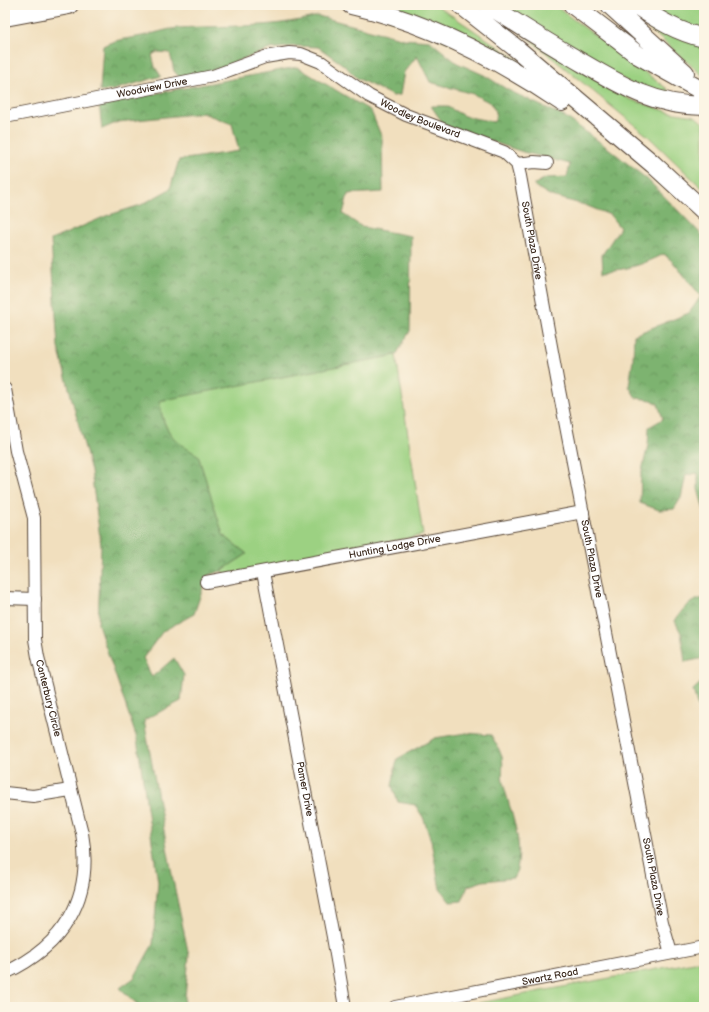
<svg xmlns="http://www.w3.org/2000/svg" width="709" height="1012" viewBox="0 0 709 1012" font-family="'Balsamiq Sans',sans-serif">
	<style>
		.green { fill: #9cd182; stroke: #6c7e50 }
		.forest { fill: url(#forest-crowns); stroke: #5c6e47 }
		.lines { fill: none; stroke-linecap: round; stroke-linejoin: round }
		.minor-casing { stroke: #564536; stroke-width: 14 }
		.highway-casing { stroke: #564536; stroke-width: 20 }
		.minor { stroke: #fff; stroke-width: 12 }
		.highway { stroke: #fff; stroke-width: 18 }
		.labels { text-anchor: middle; dominant-baseline: central; stroke-width: 3.5; stroke-linejoin: round; paint-order: stroke }
		.street-label { font-size: 10px; fill: #3b2a1e; stroke: #fcf5e5 }
	</style>
	<defs>
		<pattern id="forest-crowns" width="20" height="18" patternUnits="userSpaceOnUse"><rect width="20" height="18" fill="#7db370"/><path d="M2 6a3 3 0 1 1 6 0M12 15a3 3 0 1 1 6 0" fill="none" stroke="#68925b"/></pattern>
	</defs>
	<rect width="100%" height="100%" fill="#fcf5e5"/>
	<filter id="ink" filterUnits="userSpaceOnUse"><feTurbulence type="fractalNoise" baseFrequency=".025" numOctaves="2"/><feDisplacementMap in="SourceGraphic" scale="8" xChannelSelector="R" yChannelSelector="G"/><feConvolveMatrix kernelMatrix="1 2 1 2 8 2 1 2 1" color-interpolation-filters="sRGB"/></filter>
	<filter id="wash" filterUnits="userSpaceOnUse"><feTurbulence type="fractalNoise" baseFrequency=".012" numOctaves="4" result="noise"/><feDisplacementMap in="SourceGraphic" scale="16" xChannelSelector="R" yChannelSelector="G"/><feGaussianBlur stdDeviation="0.9" result="paint"/><feColorMatrix in="noise" values="0 0 0 0 0 0 0 0 0 0 0 0 0 0 0 0 0 1.4 0 .05"/><feComposite in="paint" operator="in"/></filter>
	<g filter="url(#wash)">
		<rect width="100%" height="100%" fill="#f1dfbe"/>
		<path class="green" d="M355,5H436L524,64L527,73Z
			M502,5H554L666,88L672,96L631,84Z
			M647,5H704V31L681,27Z
			M633,14L704,41V77Z
			M523,34L629,99L669,112L695,116L704,124V190L649,137Z
			M396,355L423,535L227,575L221,571L247,554L223,535L198,456C171,440 164,431 159,400Z
			M704,960V1007H458Z"/>
		<path class="forest" d="M318,16L404,39L430,41L457,63L484,75L508,90L567,118L612,151L648,180L704,237V510L698,489V473L686,475L681,498L674,509L659,510L640,503L641,475L648,445L649,427L663,419L658,404L652,400L636,398L629,386L633,360L634,335L689,313L701,296L673,262L664,254C642,265 627,270 603,271L602,255L620,228L610,215L585,205L551,196L533,185L546,178L567,177L570,164L523,152L445,126L431,106H446L464,116L494,122L497,115L491,103L473,94L430,82L417,56L404,72L400,95L393,96L357,78L345,66L318,47L296,46L270,49L211,71L180,78L174,71L170,53L157,52L152,55L155,67L161,76L113,90L100,91L103,46C116,39 127,39 142,36C153,34 165,29 178,28C228,25 268,29 318,16Z
			M297,67L371,111L382,138L383,192L348,194L343,214L362,227L411,236L410,331L396,355L159,401C164,431 171,440 198,455L223,535L247,554L221,571L207,576L194,614L163,631L143,658L152,677L174,658L184,675L181,701L144,720L173,880L189,956L184,1007H140L120,988L134,978L153,944L158,882L137,739L98,624L101,545L91,471L58,347L51,240L106,216L141,205L170,189L179,160L239,151L232,124L203,113L118,122L102,129L99,104Z
			M704,598V658L685,662L681,633L675,621C682,609 690,600 704,598Z
			M704,680V719L701,718L693,690Z
			M466,733L491,735C495,742 500,750 502,757C504,765 501,774 503,782C510,812 527,848 514,878L483,881L468,886L462,901L450,902L440,889L431,841L423,817L415,805L398,802L392,786L397,759L435,738Z"/>
	</g>
	<g filter="url(#ink)">
		<g class="lines">
			<defs>
				<g id="minor">
					<path id="s1" d="M5,117L213,76L265,57L289,53L301,54L321,62L369,96L406,115L504,152L517,164L520,176L559,390L662,922L671,953"/>
					<path d="M517,164L534,162L547,163"/>
					<path id="s2" d="M5,389L16,451L34,518L35,639L38,657L82,833C94,899 63,946 5,973"/>
					<path id="s3" d="M263,572L333,937L345,1007"/>
					<path id="s4" d="M206,582L583,512"/>
					<path d="M5,598L35,599"/>
					<path d="M5,793L33,796L70,790"/>
					<path id="s5" d="M395,1007L704,947"/>
				</g>
				<path id="highway" d="M351,5C428,22 497,58 562,102
					M461,5L517,49L653,164L704,211
					M489,5C515,23 542,39 569,55C614,81 650,106 704,106
					M573,5L638,55L704,92
					M610,5L685,73
					M636,5C658,20 678,32 704,38
					M5,17L69,5"/>
			</defs>
			<use href="#minor" class="minor-casing"/>
			<use href="#highway" class="highway-casing"/>
			<use href="#minor" class="minor"/>
			<use href="#highway" class="highway"/>
		</g>
	</g>
	<g class="labels">
		<g class="street-label">
			<text stroke="none"><textPath href="#s1" startOffset="150">Woodview Drive</textPath></text>
			<text stroke="none"><textPath href="#s1" startOffset="440">Woodley Boulevard</textPath></text>
			<text stroke="none"><textPath href="#s1" startOffset="626">South Plaza Drive</textPath></text>
			<text stroke="none"><textPath href="#s4" startOffset="192">Hunting Lodge Drive</textPath></text>
			<text stroke="none"><textPath href="#s1" startOffset="950">South Plaza Drive</textPath></text>
			<text stroke="none"><textPath href="#s2" startOffset="314">Canterbury Circle</textPath></text>
			<text stroke="none"><textPath href="#s3" startOffset="221">Pamer Drive</textPath></text>
			<text stroke="none"><textPath href="#s1" startOffset="1274">South Plaza Drive</textPath></text>
			<text stroke="none"><textPath href="#s5" startOffset="158">Swartz Road</textPath></text>
		</g>
	</g>
	<rect width="709" height="1012" fill="none" stroke="#fcf5e5" stroke-width="20"/>
</svg>
